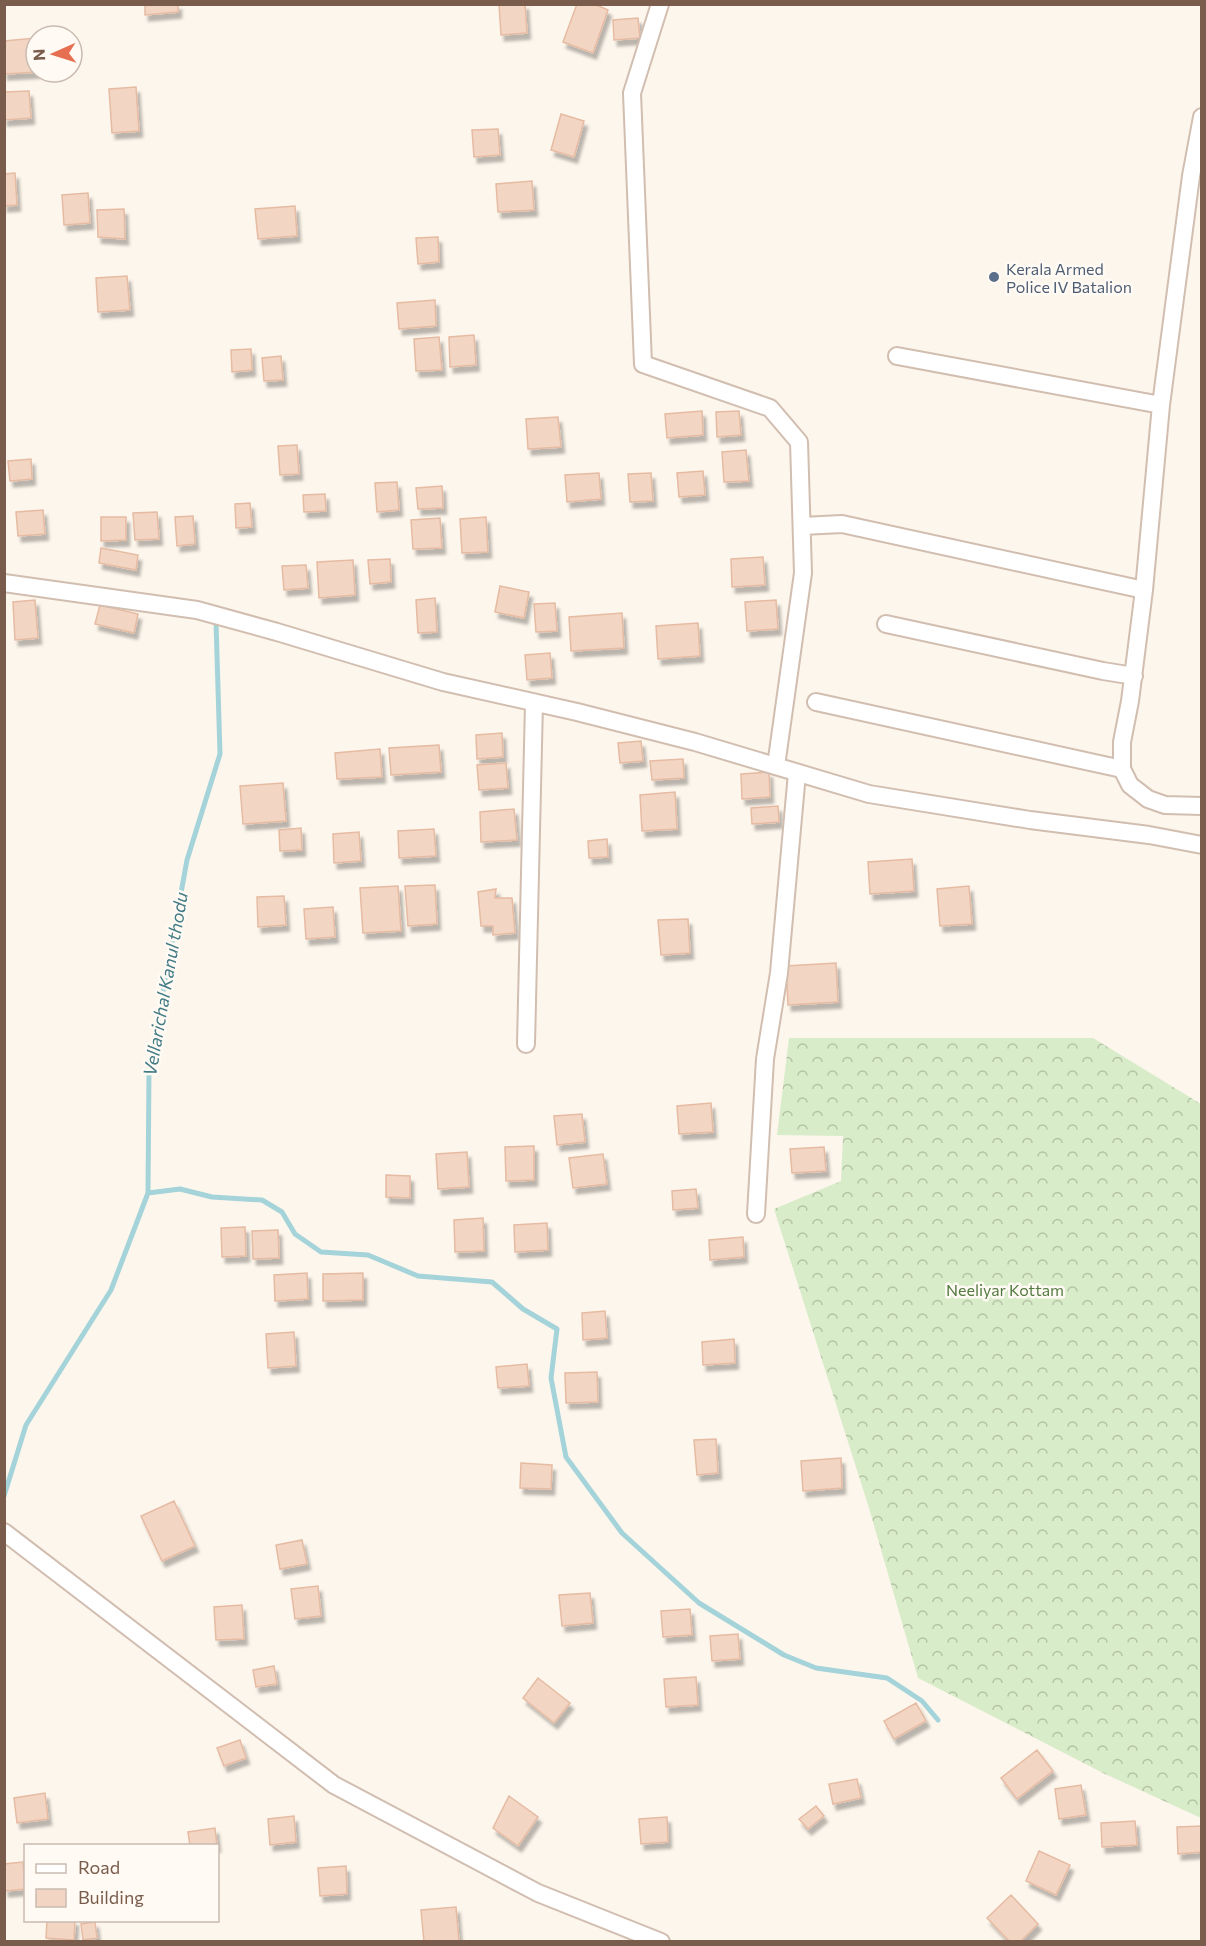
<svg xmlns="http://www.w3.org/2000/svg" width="1206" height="1946" viewBox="0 0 1206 1946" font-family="Commissioner,sans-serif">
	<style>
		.forest { fill: url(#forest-crowns) }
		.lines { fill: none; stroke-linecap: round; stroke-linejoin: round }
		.stream { stroke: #a5d3da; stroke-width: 5 }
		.building { fill: #f3d5c3; stroke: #e6bba3; stroke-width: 1.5; filter: url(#shadow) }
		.minor-casing { stroke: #d1beb0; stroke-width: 20 }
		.minor { stroke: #fff; stroke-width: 16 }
		.service-dot { fill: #5c6f8a; stroke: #fffaf3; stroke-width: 2 }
		.labels { text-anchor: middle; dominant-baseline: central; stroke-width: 5; stroke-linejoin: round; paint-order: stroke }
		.service-label { font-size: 16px; fill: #4e5e75; stroke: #fffaf3; text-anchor: start }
		.park-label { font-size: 16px; fill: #537a41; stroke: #fffaf3 }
		.water-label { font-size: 18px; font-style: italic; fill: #437c86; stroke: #fffaf3 }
	</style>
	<defs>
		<pattern id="forest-crowns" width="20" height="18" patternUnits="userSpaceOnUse" patternTransform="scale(1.5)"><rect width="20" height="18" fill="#d8ecc9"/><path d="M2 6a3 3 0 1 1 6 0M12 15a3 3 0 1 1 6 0" fill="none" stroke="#b4c2a5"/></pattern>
		<filter id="shadow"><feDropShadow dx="3.5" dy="6" stdDeviation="1.5" flood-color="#0004"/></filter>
	</defs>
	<rect width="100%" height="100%" fill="#fdf6ec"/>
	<path class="forest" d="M789,1038H1093L1201,1104V1818L1103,1773L918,1678L869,1508L774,1209L841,1181L843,1136L777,1135Z"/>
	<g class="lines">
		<path class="stream" d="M148,1193L180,1189L212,1197L262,1200L282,1212L295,1234L321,1252L368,1255L418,1276L492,1282L523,1309L557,1329L551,1378L566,1457L622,1533L699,1603L784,1655L816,1668L887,1678L922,1701L938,1720
			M4,1496L26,1425L111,1290L148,1193L149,1069L187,860L220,754L216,622"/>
	</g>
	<path class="building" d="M145,4H178V12L145,15Z
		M499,4H525L527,33L501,35Z
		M577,4H594L608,10L593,53L563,42Z
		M638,18L640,38L614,40L613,20Z
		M36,38V72H38L4,74V41Z
		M136,87L139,131L112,133L109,89Z
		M29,91L31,118L4,120V92Z
		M561,114L584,121L574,157L551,150Z
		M498,129L500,155L474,157L472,130Z
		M15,173L17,205L4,206V174Z
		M532,181L534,210L498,212L496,184Z
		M88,193L90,223L64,225L62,195Z
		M295,206L297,236L258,239L255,209Z
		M124,209L125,239L98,237L97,210Z
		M438,237L439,262L418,264L416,238Z
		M127,276L130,310L98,312L96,278Z
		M435,300L436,326L399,329L397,303Z
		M474,335L476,365L450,367L449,337Z
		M439,337L442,370L416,371L414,339Z
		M251,349L252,370L232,372L231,350Z
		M281,356L283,380L264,381L262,358Z
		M702,411L703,435L667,438L665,414Z
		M739,411L741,435L717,437L716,412Z
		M558,417L561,447L528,449L526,419Z
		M297,445L299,474L280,475L278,446Z
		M746,450L749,481L724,482L722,452Z
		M31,459L32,479L10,481L8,461Z
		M703,471L705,495L679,497L677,473Z
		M599,473L601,499L567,502L565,475Z
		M651,473L653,501L630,502L628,474Z
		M397,482L399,510L377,512L375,483Z
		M442,486L443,508L418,509L416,488Z
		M325,494L326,511L304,512L303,495Z
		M250,503L252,527L236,528L235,504Z
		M43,510L45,534L18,536L16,512Z
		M157,512L159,539L135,540L133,513Z
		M193,516L195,544L177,546L175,517Z
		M101,517H126V540L101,541Z
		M486,517L488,552L462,553L460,519Z
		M440,518L442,548L413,549L411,520Z
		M101,548L138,555L136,570L99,563Z
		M763,557L765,585L732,587L731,559Z
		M390,559L391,582L370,584L368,560Z
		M353,560L355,595L319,598L317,562Z
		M306,565L308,588L284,590L282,566Z
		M500,586L529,592L524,618L495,612Z
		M435,598L437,632L418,633L416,600Z
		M35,600L38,638L15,640L13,602Z
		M776,600L778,629L747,631L745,602Z
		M555,603L557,631L536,632L534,604Z
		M100,605L138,614L134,633L95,624Z
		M622,613L624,648L571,651L569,617Z
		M698,623L700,656L658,659L656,626Z
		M550,653L552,678L527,680L525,655Z
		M502,733L503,757L477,759L476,735Z
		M641,741L643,761L620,763L618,743Z
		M439,745L441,772L391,775L389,748Z
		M380,749L382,777L337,779L335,753Z
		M683,759L684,778L652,780L650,761Z
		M506,763L508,788L479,790L477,765Z
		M769,772L770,797L742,799L741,774Z
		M283,783L286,821L243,824L240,786Z
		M675,792L677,829L642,831L640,795Z
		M778,806L779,822L752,824L751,808Z
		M514,809L517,840L481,842L480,812Z
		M301,828L302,850L280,851L279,830Z
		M434,829L436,856L399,858L398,831Z
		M359,832L361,861L334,863L333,834Z
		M607,839L608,857L589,858L588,841Z
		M912,859L914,891L870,894L868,862Z
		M435,885L437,924L408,926L405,886Z
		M398,886L401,931L363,933L360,888Z
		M969,886L972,924L940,926L937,889Z
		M496,889L495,898H512L515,933L493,935V926H481L478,892Z
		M284,896L286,925L258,927L257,897Z
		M333,907L335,937L306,939L304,909Z
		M688,919L690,953L661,955L658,920Z
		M836,963L838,1002L788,1005L786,966Z
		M711,1103L713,1132L679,1134L677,1106Z
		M582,1114L585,1142L557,1145L554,1116Z
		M534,1146V1180L506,1181L505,1147Z
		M824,1147L826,1171L792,1173L790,1149Z
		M467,1152L469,1187L438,1189L436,1154Z
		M603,1154L607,1184L573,1188L569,1158Z
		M386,1175L410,1176V1198L386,1197Z
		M696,1189L698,1208L673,1210L672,1191Z
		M483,1218L484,1251L455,1252L454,1220Z
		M547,1223L548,1250L515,1252L514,1225Z
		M245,1227L246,1256L222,1257L221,1228Z
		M278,1230L279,1258L253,1259L252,1231Z
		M743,1237L744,1257L710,1260L709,1240Z
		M307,1273L308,1299L275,1301L274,1275Z
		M363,1273V1300L323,1301V1274Z
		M605,1311L607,1338L583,1340L582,1313Z
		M294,1332L296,1366L268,1368L266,1334Z
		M734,1339L735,1363L703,1365L702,1342Z
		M527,1364L529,1386L498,1388L496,1367Z
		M597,1372L598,1402L566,1403L565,1373Z
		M716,1439L718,1473L697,1475L694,1440Z
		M841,1458L842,1488L803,1491L801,1461Z
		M521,1463L552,1465L551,1489L520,1488Z
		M174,1501L195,1546L162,1561L141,1516Z
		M302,1540L307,1564L280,1569L276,1545Z
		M318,1586L321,1616L295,1619L291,1589Z
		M590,1593L593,1623L562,1626L559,1595Z
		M242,1605L244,1639L216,1640L214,1607Z
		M690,1609L692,1635L663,1637L661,1611Z
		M738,1634L740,1659L712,1661L710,1636Z
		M274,1666L277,1684L256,1687L253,1670Z
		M696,1677L698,1705L666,1707L664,1679Z
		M538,1678L570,1703L554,1723L523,1698Z
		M916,1703L926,1721L894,1739L884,1721Z
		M240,1740L246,1758L224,1766L217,1748Z
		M1037,1750L1053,1771L1017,1799L1001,1778Z
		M857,1779L861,1798L833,1804L829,1784Z
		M1081,1785L1086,1815L1059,1819L1055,1789Z
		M45,1793L48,1819L17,1823L14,1798Z
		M509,1796L538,1817L518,1846L493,1828Z
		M816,1806L824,1816L808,1829L799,1819Z
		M294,1816L296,1842L270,1845L268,1819Z
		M667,1817L668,1842L641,1844L639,1819Z
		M1135,1821L1137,1845L1102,1847L1101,1823Z
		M1202,1826V1852L1178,1854L1177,1827Z
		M215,1828L217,1846H190L188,1832Z
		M1039,1851L1070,1865L1056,1895L1026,1881Z
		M23,1862L25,1889L5,1891L4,1864Z
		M346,1866L347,1894L320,1896L318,1868Z
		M1011,1895L1038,1924L1020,1942H1010L987,1918Z
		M456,1907L459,1942H424L421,1910Z
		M47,1920H75L74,1940L46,1938Z
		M95,1922L97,1938L83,1940L81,1924Z"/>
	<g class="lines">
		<defs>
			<path id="minor" d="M660,4L632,93L643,364L770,408L799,442L803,573L776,766
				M1202,117L1191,176L1161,405L1144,590L1130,701L1122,742V769L1130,785L1148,799L1165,805L1202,806
				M897,356L1161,405
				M802,526L842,524L1144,590
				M4,583L197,610L277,632L443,682L577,712L695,742L869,794L1030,820L1149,835L1202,845
				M886,624L1103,671L1134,676
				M816,702L1122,769
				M526,1044L534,703
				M756,1214L765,1059L779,973L797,773
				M4,1532L334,1785L538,1893L661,1942"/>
		</defs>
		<use href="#minor" class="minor-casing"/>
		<use href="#minor" class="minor"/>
	</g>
	<circle class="service-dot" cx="994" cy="277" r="6"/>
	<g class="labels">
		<g class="service-label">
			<text x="1006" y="268">Kerala Armed<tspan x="1006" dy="18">Police IV Batalion</tspan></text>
		</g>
		<g class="park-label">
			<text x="1005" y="1289">Neeliyar Kottam</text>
		</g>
		<g class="water-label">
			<text transform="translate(165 984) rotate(-80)">Vellarichal Kanul thodu</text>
		</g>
	</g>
	<rect width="1206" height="1946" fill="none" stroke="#7a5c4d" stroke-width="12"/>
	<rect x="24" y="1844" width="195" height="78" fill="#fffaf3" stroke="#cabbb1" stroke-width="1.5"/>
	<rect x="36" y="1864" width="30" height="9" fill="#ffffff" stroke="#cabbb1" stroke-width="1.5"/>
	<text x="78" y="1874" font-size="18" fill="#7a5c4d">Road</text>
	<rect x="36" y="1889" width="30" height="18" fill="#f3d5c3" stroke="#cabbb1" stroke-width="1.5"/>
	<text x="78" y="1904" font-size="18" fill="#7a5c4d">Building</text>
	<g transform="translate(54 54) rotate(267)"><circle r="28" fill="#fffaf3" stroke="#cabbb1" stroke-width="1.5"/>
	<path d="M0-4.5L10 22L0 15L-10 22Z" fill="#e76f51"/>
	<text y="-9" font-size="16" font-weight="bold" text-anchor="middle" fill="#7a5c4d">N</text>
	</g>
</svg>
